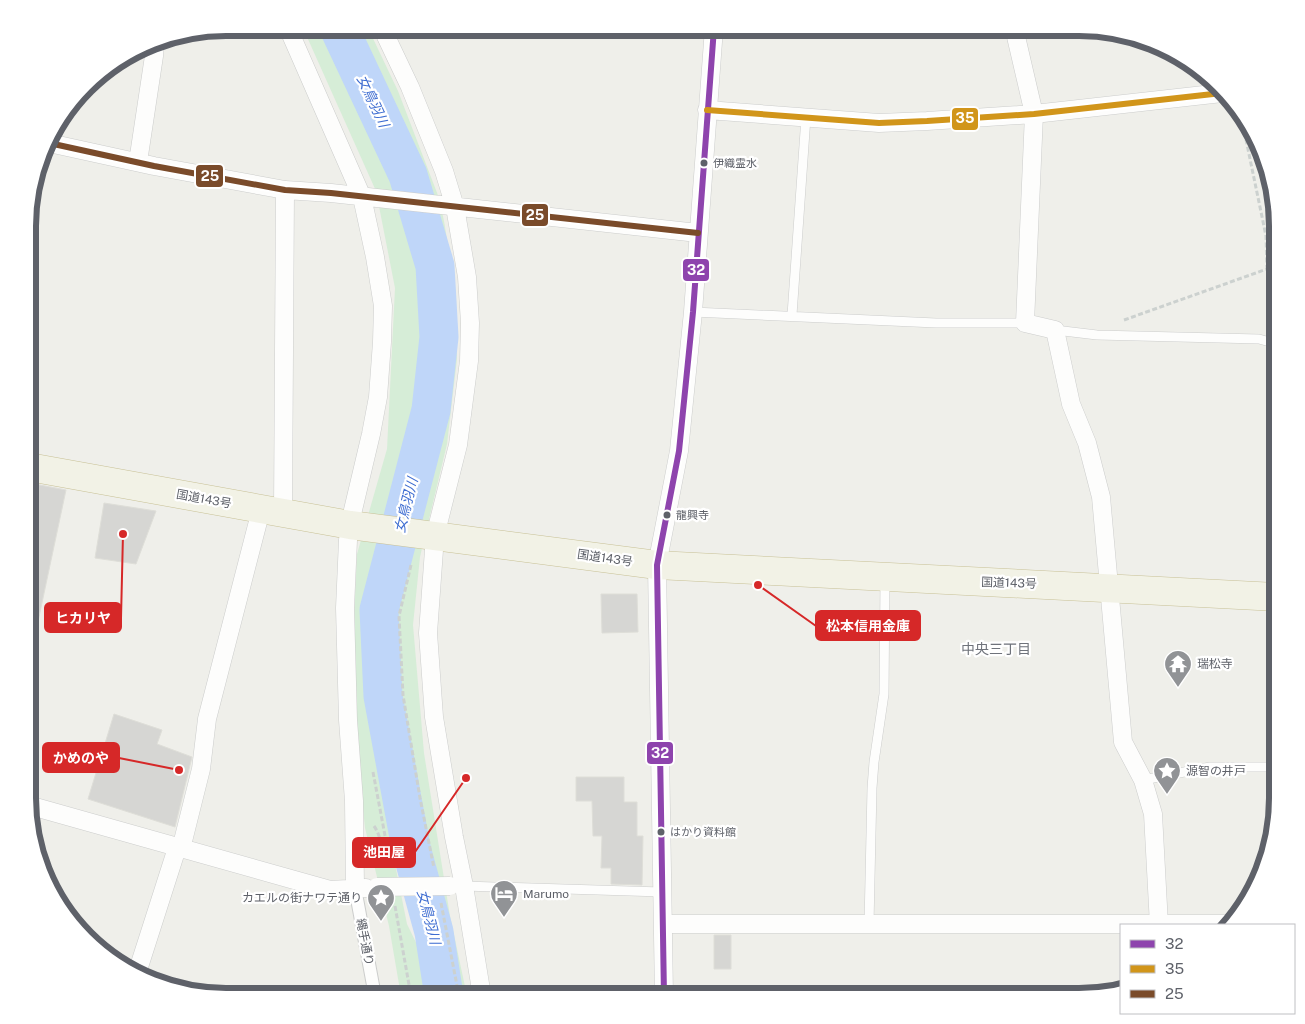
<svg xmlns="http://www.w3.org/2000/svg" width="1305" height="1024" viewBox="0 0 1305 1024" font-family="'Public Sans','Noto Sans JP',sans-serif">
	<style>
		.green { fill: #d6edd7 }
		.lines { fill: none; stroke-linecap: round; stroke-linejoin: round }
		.river { stroke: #bfd6f9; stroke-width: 39 }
		.building { fill: #d6d6d3; stroke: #deded8 }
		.service-casing { stroke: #cccdcc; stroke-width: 10 }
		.pedestrian-casing { stroke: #cccdcc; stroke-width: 14 }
		.minor-casing { stroke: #cccdcc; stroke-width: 19 }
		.trunk-casing { stroke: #c8c196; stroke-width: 29 }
		.path { stroke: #ccd1cf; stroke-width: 3; stroke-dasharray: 5 2.5; stroke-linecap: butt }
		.service { stroke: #fdfdfc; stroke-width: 9 }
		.pedestrian { stroke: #fdfdfc; stroke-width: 12 }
		.minor { stroke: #fdfdfc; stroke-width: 18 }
		.trunk { stroke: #f2f2e6; stroke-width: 28 }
		.minor-bridge-casing { stroke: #cccdcc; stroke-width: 19; stroke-linecap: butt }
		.minor-bridge { stroke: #fdfdfc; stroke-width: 18 }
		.bus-1-casing { stroke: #fff; stroke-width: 10 }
		.bus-2-casing { stroke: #fff; stroke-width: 10 }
		.bus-3-casing { stroke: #fff; stroke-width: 10 }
		.bus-1 { stroke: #8e44ad; stroke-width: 6 }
		.bus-2 { stroke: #d1951a; stroke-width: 6 }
		.bus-3 { stroke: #7a4b2a; stroke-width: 6 }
		.bus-dot { fill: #5e6169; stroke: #fff; stroke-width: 2 }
		.labels { text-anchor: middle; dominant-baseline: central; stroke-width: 4.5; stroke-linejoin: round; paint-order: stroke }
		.bus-label { font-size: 11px; fill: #5e6169; stroke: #fff; text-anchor: start }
		.street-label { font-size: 12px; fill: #5e6169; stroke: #fff }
		.poi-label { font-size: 12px; fill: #5e6169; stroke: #fff; text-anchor: start }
		.water-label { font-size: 14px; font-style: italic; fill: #3e6dd1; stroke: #fff }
		.neighbourhood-label { font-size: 14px; fill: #6f737b; stroke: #fff }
		.rim { fill: none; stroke: #5e6169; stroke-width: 6 }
		.leader { fill: none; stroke: #d62828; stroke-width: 2 }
		.callout-dot { fill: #d62828; stroke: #fff; stroke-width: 2 }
		.callout { fill: #d62828; stroke: #d62828; stroke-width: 2 }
		.callout-label { font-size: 14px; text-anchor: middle; font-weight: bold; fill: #fff }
		.line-badge { stroke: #fff; stroke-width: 2 }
		.badge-label { font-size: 14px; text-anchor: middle; font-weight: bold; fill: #fff }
	</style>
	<rect width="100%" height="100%" fill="#efefea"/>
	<path class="green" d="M303,28H329L415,211L430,284L432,346L424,408L398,496L381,536L366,642L376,733L392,849L407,924L426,963L434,996H401L389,926L365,828L355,734L353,640L357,554L387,449L395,288L376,191Z
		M343,28H368L398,91L439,198L444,221L456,293L457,359L447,444L420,557L413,625L424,753L450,916L467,996H449L437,919L417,848L390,696L387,613L407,556L411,522L437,414L444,338L441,264L429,223L418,195L391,129Z"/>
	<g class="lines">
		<path class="river" d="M339,28L408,175L435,266L439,337L431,410L379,610L383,696L411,848L434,932L444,996"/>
	</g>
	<path class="building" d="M29,483L66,490L36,631L28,630Z
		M104,503L156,511L136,564L95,558Z
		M601,594H637L638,632L602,633Z
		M114,714L162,730L157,744L192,757L175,827L88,799Z
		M576,777H624V802H637V836H643L642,885L611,884V868H601L602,836H593L592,801H576Z
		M714,935H731V969H714Z"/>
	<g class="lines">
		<defs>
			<path id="service" d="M693,312L936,323H1025
				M792,315L806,117
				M1055,330L1097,335L1259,339L1277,344
				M1143,780L1210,767H1277
				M464,886L662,892
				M869,924L872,788L874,762L884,694L885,580"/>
			<path id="pedestrian" d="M355,888L375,996"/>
			<path id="minor" d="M288,28L362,197L375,257L383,306L382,342L378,397L371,434L353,510L348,540L345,608L348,720L354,801L355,888
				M382,28L410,87L444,171L455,207L467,277L470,323L469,361L458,445L435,536L428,633L434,717L454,837L464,886L482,996
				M1014,28L1034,114L1025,323L1055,330L1071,404L1087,443L1101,497L1123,742L1143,780L1153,814L1159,925
				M707,110L879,123L927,121L1034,114L1222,93
				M49,143L154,166L285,190L331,193L698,233
				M138,162L154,56L155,42
				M283,513L285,190
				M28,805L330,890L366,888
				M181,849L201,769L207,719L261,510
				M663,924H1231
				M137,973L177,848
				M664,996L657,565L679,451L693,312L714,28"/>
			<path id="trunk" d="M29,467L350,525L657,565L1277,597"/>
		</defs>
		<use href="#service" class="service-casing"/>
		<use href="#pedestrian" class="pedestrian-casing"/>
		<use href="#minor" class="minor-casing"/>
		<use href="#trunk" class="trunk-casing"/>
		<path class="path" d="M1246,125L1244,130L1266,236L1267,269
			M1124,320L1267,269L1277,262
			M411,565L399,616L403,695L420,798L434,868
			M373,772L390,862
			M374,826C382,837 381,852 390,862
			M441,903L459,996
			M395,906L411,996"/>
		<use href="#service" class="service"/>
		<use href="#pedestrian" class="pedestrian"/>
		<use href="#minor" class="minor"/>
		<use href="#trunk" class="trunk"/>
		<defs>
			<path id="minor-bridge" d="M377,887L450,886"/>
		</defs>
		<use href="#minor-bridge" class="minor-bridge-casing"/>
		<use href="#minor-bridge" class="minor-bridge"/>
		<defs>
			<path id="bus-1" d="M664,996L657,565L679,451L693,312L714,28"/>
			<path id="bus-2" d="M707,110L879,123L927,121L1034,114L1222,93"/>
			<path id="bus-3" d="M49,143L154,166L285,190L331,193L698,233"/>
		</defs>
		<use href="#bus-1" class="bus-1-casing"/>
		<use href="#bus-2" class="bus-2-casing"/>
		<use href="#bus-3" class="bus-3-casing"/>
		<use href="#bus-1" class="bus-1"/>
		<use href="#bus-2" class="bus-2"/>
		<use href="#bus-3" class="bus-3"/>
	</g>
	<defs>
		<symbol id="temple-pin" viewBox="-11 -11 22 30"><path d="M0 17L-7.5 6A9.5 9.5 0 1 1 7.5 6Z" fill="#919396" stroke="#fff"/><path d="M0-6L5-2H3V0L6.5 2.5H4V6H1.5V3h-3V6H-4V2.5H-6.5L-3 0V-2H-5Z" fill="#fff"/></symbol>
		<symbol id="sight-pin" viewBox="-11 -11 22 30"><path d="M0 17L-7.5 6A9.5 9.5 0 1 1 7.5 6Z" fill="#919396" stroke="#fff"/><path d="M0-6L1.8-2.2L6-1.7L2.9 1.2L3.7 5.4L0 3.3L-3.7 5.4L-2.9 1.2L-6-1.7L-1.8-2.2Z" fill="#fff"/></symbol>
		<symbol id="hotel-pin" viewBox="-11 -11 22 30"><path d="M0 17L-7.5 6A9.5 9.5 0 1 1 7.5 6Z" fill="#919396" stroke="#fff"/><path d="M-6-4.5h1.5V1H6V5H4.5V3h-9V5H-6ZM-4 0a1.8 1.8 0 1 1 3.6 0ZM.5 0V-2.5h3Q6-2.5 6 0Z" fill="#fff"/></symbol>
	</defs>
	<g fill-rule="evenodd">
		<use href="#temple-pin" x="1162" y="648" width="32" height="43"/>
		<use href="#sight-pin" x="1151" y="755" width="32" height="43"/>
		<use href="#hotel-pin" x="488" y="878" width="32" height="43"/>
		<use href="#sight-pin" x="365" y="882" width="32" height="43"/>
	</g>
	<g class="bus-dot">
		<circle cx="704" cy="163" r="4.5"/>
		<circle cx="667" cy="515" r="4.5"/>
		<circle cx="661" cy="832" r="4.5"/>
	</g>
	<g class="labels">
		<g class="bus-label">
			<text x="713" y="163">伊織霊水</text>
			<text x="676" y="515">龍興寺</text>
			<text x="670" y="832">はかり資料館</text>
		</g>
		<g class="street-label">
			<text transform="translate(204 499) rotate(10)">国道143号</text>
			<text transform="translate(605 558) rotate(8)">国道143号</text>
			<text transform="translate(1009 583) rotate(2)">国道143号</text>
			<text transform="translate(365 942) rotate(79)">縄手通り</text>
		</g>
		<g class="poi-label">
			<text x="1197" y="664">瑞松寺</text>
			<text x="1186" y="771">源智の井戸</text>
			<text x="523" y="894">Marumo</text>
			<text x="362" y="898" text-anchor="end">カエルの街ナワテ通り</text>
		</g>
		<g class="water-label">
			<text transform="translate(373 101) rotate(65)">女鳥羽川</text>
			<text transform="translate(406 505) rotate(-76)">女鳥羽川</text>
			<text transform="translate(429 917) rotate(76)">女鳥羽川</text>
		</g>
		<g class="neighbourhood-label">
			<text x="996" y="649">中央三丁目</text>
		</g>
	</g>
	<path d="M0 0H1305V1024H0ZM226 36H1079A190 190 0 0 1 1269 226V798A190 190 0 0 1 1079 988H226A190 190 0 0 1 36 798V226A190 190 0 0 1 226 36Z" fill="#fff" fill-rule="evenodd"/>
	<path class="rim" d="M226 36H1079A190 190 0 0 1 1269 226V798A190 190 0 0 1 1079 988H226A190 190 0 0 1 36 798V226A190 190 0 0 1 226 36Z"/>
	<path class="leader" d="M123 534L121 618M758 585L816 626M179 770L119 758M466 778L415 852"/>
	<g class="callout-dot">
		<circle cx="123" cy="534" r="5"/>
		<circle cx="758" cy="585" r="5"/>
		<circle cx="179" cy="770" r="5"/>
		<circle cx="466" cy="778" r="5"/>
	</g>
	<g class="callout">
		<rect x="45" y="603" width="76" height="29" rx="5"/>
		<rect x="816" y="611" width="104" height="29" rx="5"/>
		<rect x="43" y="743" width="76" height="29" rx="5"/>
		<rect x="353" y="838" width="62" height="29" rx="5"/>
	</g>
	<g class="callout-label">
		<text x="83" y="623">ヒカリヤ</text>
		<text x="868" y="631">松本信用金庫</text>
		<text x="81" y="763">かめのや</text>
		<text x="384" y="857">池田屋</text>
	</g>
	<g class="line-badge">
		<rect x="951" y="107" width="28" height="24" rx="5" fill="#d1951a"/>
		<rect x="195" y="164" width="29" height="24" rx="5" fill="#7a4b2a"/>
		<rect x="521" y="203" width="28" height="24" rx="5" fill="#7a4b2a"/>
		<rect x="682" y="258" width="28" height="24" rx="5" fill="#8e44ad"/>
		<rect x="646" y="741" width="28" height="24" rx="5" fill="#8e44ad"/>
	</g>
	<g class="badge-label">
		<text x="965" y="123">35</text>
		<text x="210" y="181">25</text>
		<text x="535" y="220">25</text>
		<text x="696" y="275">32</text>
		<text x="660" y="758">32</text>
	</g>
	<rect x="1120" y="924" width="175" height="90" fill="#ffffff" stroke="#bfc0c3"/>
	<rect x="1130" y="940" width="25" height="8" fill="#8e44ad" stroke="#bfc0c3"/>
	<text x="1165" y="949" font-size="15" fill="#5e6169">32</text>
	<rect x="1130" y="965" width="25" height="8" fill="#d1951a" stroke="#bfc0c3"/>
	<text x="1165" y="974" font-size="15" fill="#5e6169">35</text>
	<rect x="1130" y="990" width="25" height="8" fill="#7a4b2a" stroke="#bfc0c3"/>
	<text x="1165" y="999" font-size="15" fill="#5e6169">25</text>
</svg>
